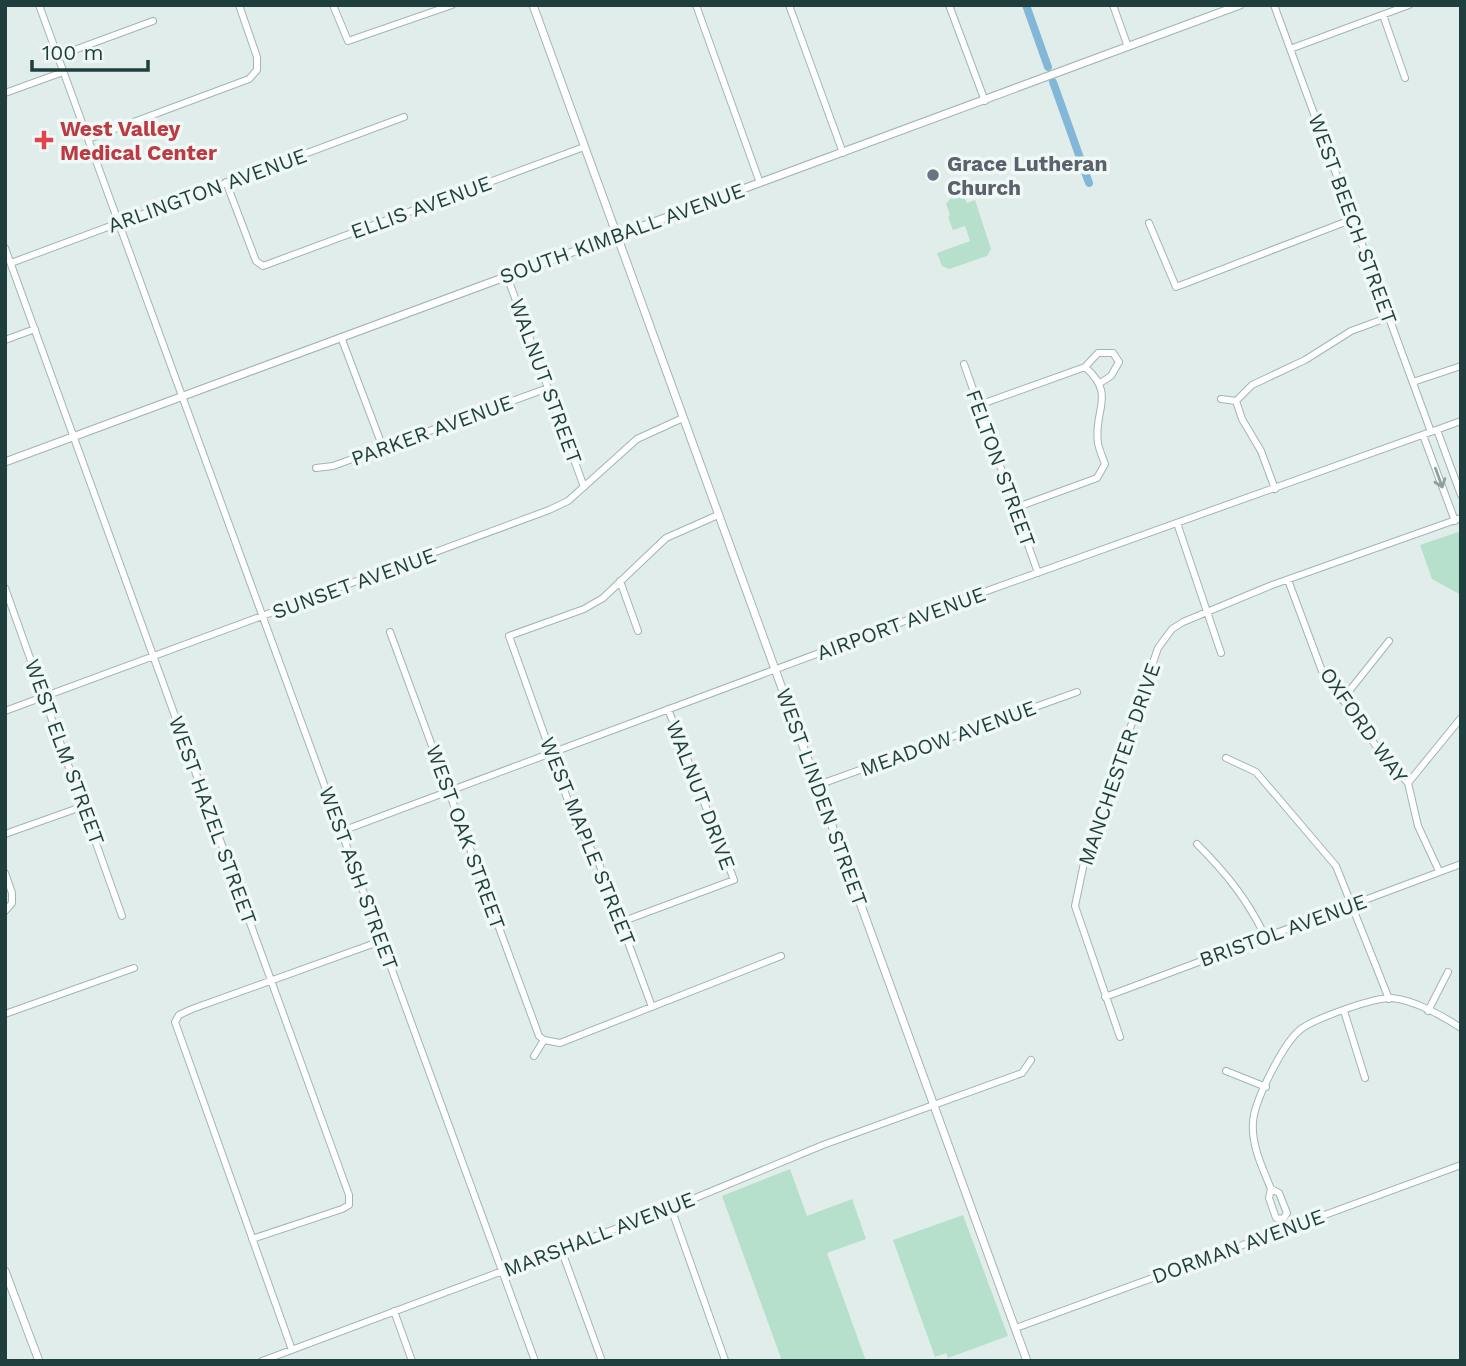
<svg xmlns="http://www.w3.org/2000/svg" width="1466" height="1366" viewBox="0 0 1466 1366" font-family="'Work Sans',sans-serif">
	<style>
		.green { fill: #b7e0cc }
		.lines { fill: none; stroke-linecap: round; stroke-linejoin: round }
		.canal { stroke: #83b7d7; stroke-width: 8 }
		.minor-casing { stroke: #a2b5b3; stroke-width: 8 }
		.tertiary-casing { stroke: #a2b5b3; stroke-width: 9 }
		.minor { stroke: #fff; stroke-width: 6 }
		.tertiary { stroke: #fff; stroke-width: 7 }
		.oneway { stroke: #8f9f9e }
		.health-dot { fill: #e0444e; stroke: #f1f9f7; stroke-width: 2.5 }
		.worship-dot { fill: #6b7280; stroke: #f1f9f7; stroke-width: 2.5 }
		.labels { text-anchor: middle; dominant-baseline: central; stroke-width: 7; stroke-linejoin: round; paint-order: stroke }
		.health-label { font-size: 21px; font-weight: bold; fill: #be3a42; stroke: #f1f9f7; text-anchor: start }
		.worship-label { font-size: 21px; font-weight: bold; fill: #5b616d; stroke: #f1f9f7; text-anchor: start }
		.street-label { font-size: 21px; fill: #1f3f3e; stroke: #f1f9f7 }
	</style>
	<rect width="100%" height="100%" fill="#e0edea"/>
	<path class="green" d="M959,188L967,203L975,200L991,249L987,256L949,269L942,266L937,253L970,241L965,226L953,230L948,217L950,215L946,204Z
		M1461,531V595L1432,579L1420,545Z
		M790,1169L807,1216L852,1199L866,1239L827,1253L866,1361H782L722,1196Z
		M963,1215L1008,1336L948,1358L946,1353L935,1357L893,1240Z"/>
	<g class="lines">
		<path class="canal" d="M1026,5L1048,67
			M1053,82L1089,183"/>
		<defs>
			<path id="minor" d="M39,5L535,1361
				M333,5L348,41L452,5
				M696,5L760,183
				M789,5L843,153
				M949,5L985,101
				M1113,5L1128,47
				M1274,5L1431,432
				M1383,15L1405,78
				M1290,49L1409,5
				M58,56L153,21
				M5,93L63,72
				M88,139L249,79L257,70V57L239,5
				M226,182L256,261L263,266L584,147
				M1149,223L1176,287L1353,219
				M5,248L349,1195V1205L342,1209L252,1239
				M11,263L404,117
				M507,276L584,487
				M341,337L383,448
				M5,340L35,329
				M964,364L1038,573
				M1413,382L1461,366
				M1221,399L1236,401
				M979,405L1085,367L1098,353H1113L1119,362L1111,376L1100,383
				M1437,430L1461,495
				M1423,435L1455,521
				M316,468L333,466L548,388
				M1275,489L1261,451L1242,419L1236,401L1252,385L1305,360L1351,331L1389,317
				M1015,508L1097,478L1105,464C1103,458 1099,450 1098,443C1093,410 1117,395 1085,367
				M1177,523L1221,653
				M1288,580L1322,671L1387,761L1408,783L1418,826L1439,871
				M620,581L638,631
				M5,588L122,916
				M390,632L539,1036L544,1040
				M1342,700L1389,641
				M5,711L549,510L568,501L637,439L683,418
				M1226,758L1256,772L1336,866L1389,999
				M1408,783L1461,718
				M818,785L1077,692
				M342,831L956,602L1461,421
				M5,834L84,806
				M1197,844C1226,873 1247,899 1265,936
				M5,873L12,893V903L5,911
				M621,922L734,880L668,709
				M1105,997L1461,864
				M652,1007L598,861L576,823L509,636L584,609L603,598L666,538L718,515
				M1344,1011L1365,1078
				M1428,1011L1448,972
				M5,1014L134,968
				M1120,1037L1075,906L1085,858L1158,648L1172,629L1183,622L1272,585L1461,518
				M544,1040L560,1043L781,956
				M534,1056L544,1040
				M1226,1071L1266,1087
				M1271,1189C1263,1169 1251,1145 1253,1122C1254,1101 1284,1042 1301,1029C1316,1018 1375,997 1392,998C1414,1000 1443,1016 1461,1028
				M671,1208L725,1360
				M1283,1219L1276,1218L1269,1198L1271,1189L1279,1193L1287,1213L1283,1219L1286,1227
				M561,1249L602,1361
				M394,1311L412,1361
				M1016,1328L1461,1165
				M292,1350L175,1022L179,1015L192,1009L381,941
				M262,1361L671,1208L823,1145L1022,1073L1031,1060"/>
			<path id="tertiary" d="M533,5L1027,1361
				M5,462L1240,5
				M5,1271L39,1361"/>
		</defs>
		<use href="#minor" class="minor-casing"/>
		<use href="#tertiary" class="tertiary-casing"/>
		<use href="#minor" class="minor"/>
		<use href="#tertiary" class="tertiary"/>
	</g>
	<defs><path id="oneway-shaft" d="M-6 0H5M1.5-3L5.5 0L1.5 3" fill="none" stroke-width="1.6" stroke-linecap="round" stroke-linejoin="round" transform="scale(1.75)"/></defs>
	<use class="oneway" href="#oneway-shaft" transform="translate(1439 478) rotate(70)"/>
	<path class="health-dot" d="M40.5 129.5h7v7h7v7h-7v7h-7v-7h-7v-7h7z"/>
	<circle class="worship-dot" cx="933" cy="175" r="7"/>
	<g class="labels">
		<g class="health-label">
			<text x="60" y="128">West Valley<tspan x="60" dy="24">Medical Center</tspan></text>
		</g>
		<g class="worship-label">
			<text x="947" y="163">Grace Lutheran<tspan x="947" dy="24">Church</tspan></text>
		</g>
		<g class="street-label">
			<text transform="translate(207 190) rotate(-20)">ARLINGTON AVENUE</text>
			<text transform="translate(421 207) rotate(-20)">ELLIS AVENUE</text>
			<text transform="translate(1353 219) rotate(70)">WEST BEECH STREET</text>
			<text transform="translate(622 233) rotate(-20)">SOUTH KIMBALL AVENUE</text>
			<text transform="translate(546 381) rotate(70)">WALNUT STREET</text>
			<text transform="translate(432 430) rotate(-20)">PARKER AVENUE</text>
			<text transform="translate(1001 468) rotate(70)">FELTON STREET</text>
			<text transform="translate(354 583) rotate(-20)">SUNSET AVENUE</text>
			<text transform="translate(901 623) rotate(-20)">AIRPORT AVENUE</text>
			<text transform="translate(1364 725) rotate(55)">OXFORD WAY</text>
			<text transform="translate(948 738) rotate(-20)">MEADOW AVENUE</text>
			<text transform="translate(65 752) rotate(70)">WEST ELM STREET</text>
			<text transform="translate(1119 764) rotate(-71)">MANCHESTER DRIVE</text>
			<text transform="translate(701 795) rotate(69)">WALNUT DRIVE</text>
			<text transform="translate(822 797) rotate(70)">WEST LINDEN STREET</text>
			<text transform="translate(213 820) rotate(70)">WEST HAZEL STREET</text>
			<text transform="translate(466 837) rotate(70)">WEST OAK STREET</text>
			<text transform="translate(588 841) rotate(68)">WEST MAPLE STREET</text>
			<text transform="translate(359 878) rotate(70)">WEST ASH STREET</text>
			<text transform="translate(1283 930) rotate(-20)">BRISTOL AVENUE</text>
			<text transform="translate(599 1234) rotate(-21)">MARSHALL AVENUE</text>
			<text transform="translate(1238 1246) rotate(-20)">DORMAN AVENUE</text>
		</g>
	</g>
	<rect width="1466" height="1366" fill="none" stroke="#1f3f3e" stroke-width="14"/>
	<path d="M32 60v10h116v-10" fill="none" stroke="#1f3f3e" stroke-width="3.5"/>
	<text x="42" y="60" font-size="21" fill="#1f3f3e" stroke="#f1f9f7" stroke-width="5" paint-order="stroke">100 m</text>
</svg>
